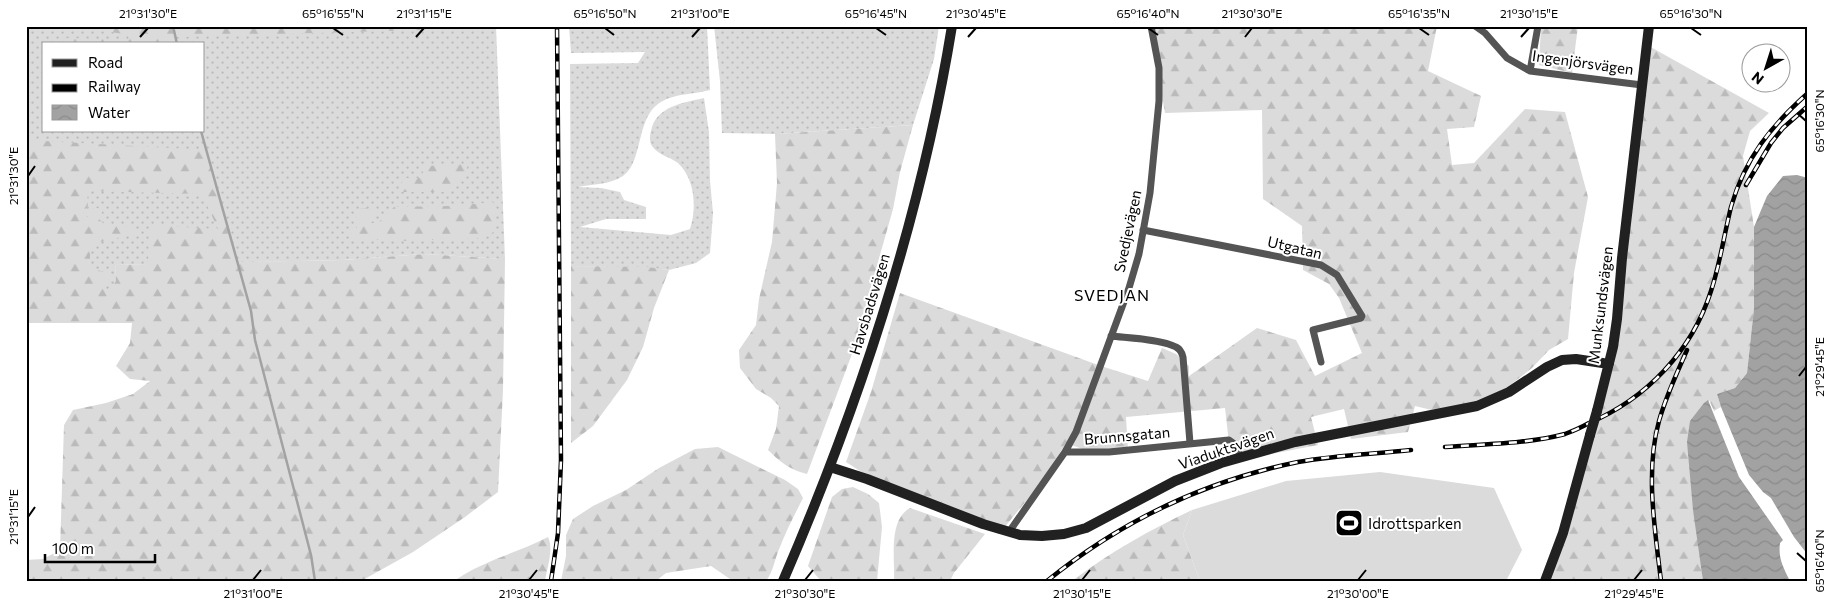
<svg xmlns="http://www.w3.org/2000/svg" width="1834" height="607" viewBox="0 0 1834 607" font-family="Commissioner,sans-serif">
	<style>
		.grass { fill: url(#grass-dots); fill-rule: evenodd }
		.forest { fill: url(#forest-firs); fill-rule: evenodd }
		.garden { fill: #dbdbdb }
		.water { fill: url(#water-waves) }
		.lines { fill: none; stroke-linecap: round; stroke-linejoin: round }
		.stream { stroke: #a2a2a2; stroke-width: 2.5 }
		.street { stroke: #545454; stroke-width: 7 }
		.secondary { stroke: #212121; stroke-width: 10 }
		.rail-casing { stroke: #000; stroke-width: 4.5 }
		.rail { stroke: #fff; stroke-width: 2.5; stroke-dasharray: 8; stroke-linecap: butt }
		.secondary-bridge { stroke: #212121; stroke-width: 10 }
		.ticks { fill: none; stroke: #000; stroke-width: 2 }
		.labels { text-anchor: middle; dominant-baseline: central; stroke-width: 4; stroke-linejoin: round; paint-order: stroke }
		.street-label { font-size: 15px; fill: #000; stroke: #fff }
		.poi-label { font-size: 15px; fill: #000; stroke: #fff; text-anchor: start }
		.neighbourhood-label { font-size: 16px; letter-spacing: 1px; fill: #000; stroke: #fff }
		.neatline { fill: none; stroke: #000; stroke-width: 2 }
		.ticks-label { font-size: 12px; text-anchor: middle; fill: #000 }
	</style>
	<defs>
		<pattern id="grass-dots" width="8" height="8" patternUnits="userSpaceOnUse" patternTransform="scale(1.25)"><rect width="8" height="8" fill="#dbdbdb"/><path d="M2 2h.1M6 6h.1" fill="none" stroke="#bababa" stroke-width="1.8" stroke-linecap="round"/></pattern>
		<pattern id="forest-firs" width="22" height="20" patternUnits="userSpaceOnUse" patternTransform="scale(1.25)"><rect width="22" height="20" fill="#dbdbdb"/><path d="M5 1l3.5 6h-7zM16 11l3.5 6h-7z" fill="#bababa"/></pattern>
		<pattern id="water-waves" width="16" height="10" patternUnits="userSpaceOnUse" patternTransform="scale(1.25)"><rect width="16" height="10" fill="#a2a2a2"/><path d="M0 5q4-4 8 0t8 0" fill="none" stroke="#8a8a8a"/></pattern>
	</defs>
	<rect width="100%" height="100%" fill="#fff"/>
	<path class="grass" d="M26,26H496L505,259L424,254L343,260L115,265L119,306L26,323ZM44,44H204V131H44Z
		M569,26H707L710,90C692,95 673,93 658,104C636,120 643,162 623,176C609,185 593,184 578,187L601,188L620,192L624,200L646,207V219H606L580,227L671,235L690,229C697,208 695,179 678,163C670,157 658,155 652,146C649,141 650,135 651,131C656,106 683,103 704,98L709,132L710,181L713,213L710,253L696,263L669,270L648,268L571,266L570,64L638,63L645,52L571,53Z
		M714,26H939L934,59L913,125L775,134L722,133L720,81Z"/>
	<path class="forest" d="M89,26H420V30L176,37L177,44H68L67,38L129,40L128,35L89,28Z
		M1150,26H1437L1428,71L1481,96L1474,127L1447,129L1452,165L1474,163L1525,109L1565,112L1588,197L1574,273L1568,339L1549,350L1532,368L1501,392L1473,404L1440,412L1415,406L1408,432L1351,439L1344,409L1311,417L1318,445L1245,459L1229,443L1225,408L1126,417L1128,450H1085L1066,443L1040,484L999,534L877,482L846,462L871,392L900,293L1101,366L1148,381L1162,348L1176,354L1189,366V376L1257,328L1296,340L1315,376L1362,353L1339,298L1329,284L1303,270L1302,226L1263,199L1262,110L1165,113Z
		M1541,26H1578L1572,73L1539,65Z
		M1647,45L1769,113L1750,131L1743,156L1754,227V308L1747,373L1735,388L1717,394L1721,407L1714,411L1709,400L1699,543L1703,581H1549L1609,366Z
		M913,125L900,172L893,209L852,354L807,474C790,470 780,462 768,450L776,429L779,406L771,398L756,389L740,368L739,350L756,325L759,299L772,242L777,183L775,134Z
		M26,140L206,150L238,262L343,260L424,254L505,259L503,390L498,492L465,517L413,552L361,581H26V560L43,559L60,550L64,425L73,410L106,403L133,394L150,381L130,379L116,366L130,343L132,323H26ZM87,191L202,194L218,229L149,225L148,264L115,265L116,281L109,292L105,288L111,275L90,267V249L96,243L134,234V227L104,224L99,219L103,210L94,207L88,217L82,216L88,205Z
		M467,164V172L447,192H397L404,178H420L426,166Z
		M493,202L496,230L485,238L407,241L356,239L349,230L357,228L356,209L377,208L371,223H378L394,207L454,206Z
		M571,266L647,267L669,270L654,308L643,347L627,380L593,426L571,443Z
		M718,447L785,480L798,489L803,498C794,516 785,533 778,552C774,562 773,572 766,581H737L730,579L711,566L666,573L656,581H561L566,556V535L573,519L593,506L626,490L659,468L695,449Z
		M853,487L868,494L879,503L882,527L877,581H821L808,566L832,497L842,489Z
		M910,508L985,534L954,573L950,581H894C895,559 888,520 910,508Z
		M1192,510L1183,535L1200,581H1072C1110,552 1150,530 1192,510Z
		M548,537C554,549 547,568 545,581H454C482,561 517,553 548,537Z"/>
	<path class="garden" d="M1380,472L1494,488L1522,550L1506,581H1200L1183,535L1192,510L1286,481Z"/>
	<path class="water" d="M1797,175L1808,178V555L1794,537L1771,498L1763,492L1749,475L1721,407L1717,394L1735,388L1747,373L1754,308V227L1767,196L1783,176Z
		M1708,400L1739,477L1783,540L1780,543C1778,558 1783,567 1790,581H1703L1693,510L1687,442L1690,421L1704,403Z"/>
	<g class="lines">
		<path class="stream" d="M173,26L177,44
			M201,131L251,311L255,340L311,555L315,581"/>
		<path class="street" d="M1475,26L1485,33L1507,58L1530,71L1642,85
			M1530,71L1538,26
			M1143,230L1321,265L1337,275L1362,316L1361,318L1313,330L1321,362
			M1111,336C1128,338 1161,339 1176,347C1180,349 1182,353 1183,357L1190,443
			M1065,452H1109L1229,440L1236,445L1240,456
			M1009,532L1065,452L1076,432L1129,288L1139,254L1150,193L1159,101V68L1151,26"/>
		<path class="secondary" d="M1597,411L1613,347L1617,319L1622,258L1649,26
			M830,467L867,479L983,524L1020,535L1042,536L1064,534L1086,528L1175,481L1221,463L1295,442L1477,406L1509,392L1547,367L1562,360L1576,359L1609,364
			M783,581C860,403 921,217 952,26
			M1545,581L1563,533L1590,435"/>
		<defs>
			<path id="rail" d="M1746,185L1771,143L1783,128L1808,106
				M1445,447C1485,444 1527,444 1565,434C1573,431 1582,427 1589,423C1646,399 1692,351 1711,291C1720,264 1724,235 1731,207C1745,158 1771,126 1808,93
				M551,581L558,533L561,460L557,26
				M1047,581C1121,521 1205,481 1298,462C1335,455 1374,454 1411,450
				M1661,581C1655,530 1645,471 1659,421C1666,396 1677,373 1687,350"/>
		</defs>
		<use href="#rail" class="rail-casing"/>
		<use href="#rail" class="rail"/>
		<path class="secondary-bridge" d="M1590,435L1597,411"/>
	</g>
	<path class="ticks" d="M333,28L343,35M605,28L614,35M876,28L886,35M1148,28L1158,35M1419,28L1429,35M1691,28L1701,35M140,37L148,28M416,37L424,28M692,37L700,28M968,37L976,28M1245,37L1252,28M1521,37L1529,28M1797,113L1806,121M28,176L35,166M1799,376L1806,367M28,517L35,507M1797,553L1806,561M253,580L261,570M529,580L537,570M805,580L813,570M1082,580L1090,570M1358,580L1366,570M1634,580L1642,570"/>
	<defs>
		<symbol id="stadium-square" viewBox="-11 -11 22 22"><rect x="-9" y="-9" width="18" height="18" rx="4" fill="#000" stroke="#fff"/><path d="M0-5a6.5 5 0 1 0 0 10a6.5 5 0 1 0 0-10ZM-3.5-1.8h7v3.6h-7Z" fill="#fff"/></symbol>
	</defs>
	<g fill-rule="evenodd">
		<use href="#stadium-square" x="1333" y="507" width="32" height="32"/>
	</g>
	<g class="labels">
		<g class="street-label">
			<text transform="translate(1583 62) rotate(8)">Ingenjörsvägen</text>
			<text transform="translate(1127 231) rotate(-78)">Svedjevägen</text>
			<text transform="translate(1295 247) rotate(13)">Utgatan</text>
			<text transform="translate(869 304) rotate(-73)">Havsbadsvägen</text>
			<text transform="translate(1600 305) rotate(-83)">Munksundsvägen</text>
			<text transform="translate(1127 435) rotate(-5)">Brunnsgatan</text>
			<text transform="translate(1226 448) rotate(-19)">Viaduktsvägen</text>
		</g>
		<g class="poi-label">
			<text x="1368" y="523">Idrottsparken</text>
		</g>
		<g class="neighbourhood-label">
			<text x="1112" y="294">SVEDJAN</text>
		</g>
	</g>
	<rect width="1834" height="607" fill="none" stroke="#ffffff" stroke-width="55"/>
	<rect x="42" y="42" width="162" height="90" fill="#ffffff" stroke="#999999"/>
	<rect x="52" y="59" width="25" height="8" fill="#212121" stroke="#999999"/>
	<text x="88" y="68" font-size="15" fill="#000000">Road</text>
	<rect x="52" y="84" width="25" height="8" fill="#000000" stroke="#999999"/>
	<text x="88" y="92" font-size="15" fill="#000000">Railway</text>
	<rect x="52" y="105" width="25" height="15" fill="url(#water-waves)" stroke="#999999"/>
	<text x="88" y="118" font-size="15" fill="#000000">Water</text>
	<g transform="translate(1766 68) rotate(219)"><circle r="24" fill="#ffffff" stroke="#999999"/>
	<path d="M0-4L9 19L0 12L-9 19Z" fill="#000000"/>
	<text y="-8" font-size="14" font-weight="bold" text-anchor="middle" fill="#000000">N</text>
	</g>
	<path d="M45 554v8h110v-8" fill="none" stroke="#000000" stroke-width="2.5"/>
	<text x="52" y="554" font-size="15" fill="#000000" stroke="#ffffff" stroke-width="4" paint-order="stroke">100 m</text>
	<rect x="28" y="28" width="1778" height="552" class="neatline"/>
	<g class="ticks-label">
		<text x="148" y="18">21°31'30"E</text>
		<text x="333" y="18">65°16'55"N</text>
		<text x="424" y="18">21°31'15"E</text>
		<text x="605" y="18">65°16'50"N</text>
		<text x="700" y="18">21°31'00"E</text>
		<text x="876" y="18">65°16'45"N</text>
		<text x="976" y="18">21°30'45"E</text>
		<text x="1148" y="18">65°16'40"N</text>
		<text x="1252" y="18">21°30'30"E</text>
		<text x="1419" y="18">65°16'35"N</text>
		<text x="1529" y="18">21°30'15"E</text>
		<text x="1691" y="18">65°16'30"N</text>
		<text transform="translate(1820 121) rotate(-90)" y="4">65°16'30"N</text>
		<text transform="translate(14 176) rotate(-90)" y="4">21°31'30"E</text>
		<text transform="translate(1820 367) rotate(-90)" y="4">21°29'45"E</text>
		<text transform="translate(14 517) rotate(-90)" y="4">21°31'15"E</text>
		<text transform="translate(1820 561) rotate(-90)" y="4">65°16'40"N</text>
		<text x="253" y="598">21°31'00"E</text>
		<text x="529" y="598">21°30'45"E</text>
		<text x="805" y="598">21°30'30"E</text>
		<text x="1082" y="598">21°30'15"E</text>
		<text x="1358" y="598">21°30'00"E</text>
		<text x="1634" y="598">21°29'45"E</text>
	</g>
</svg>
